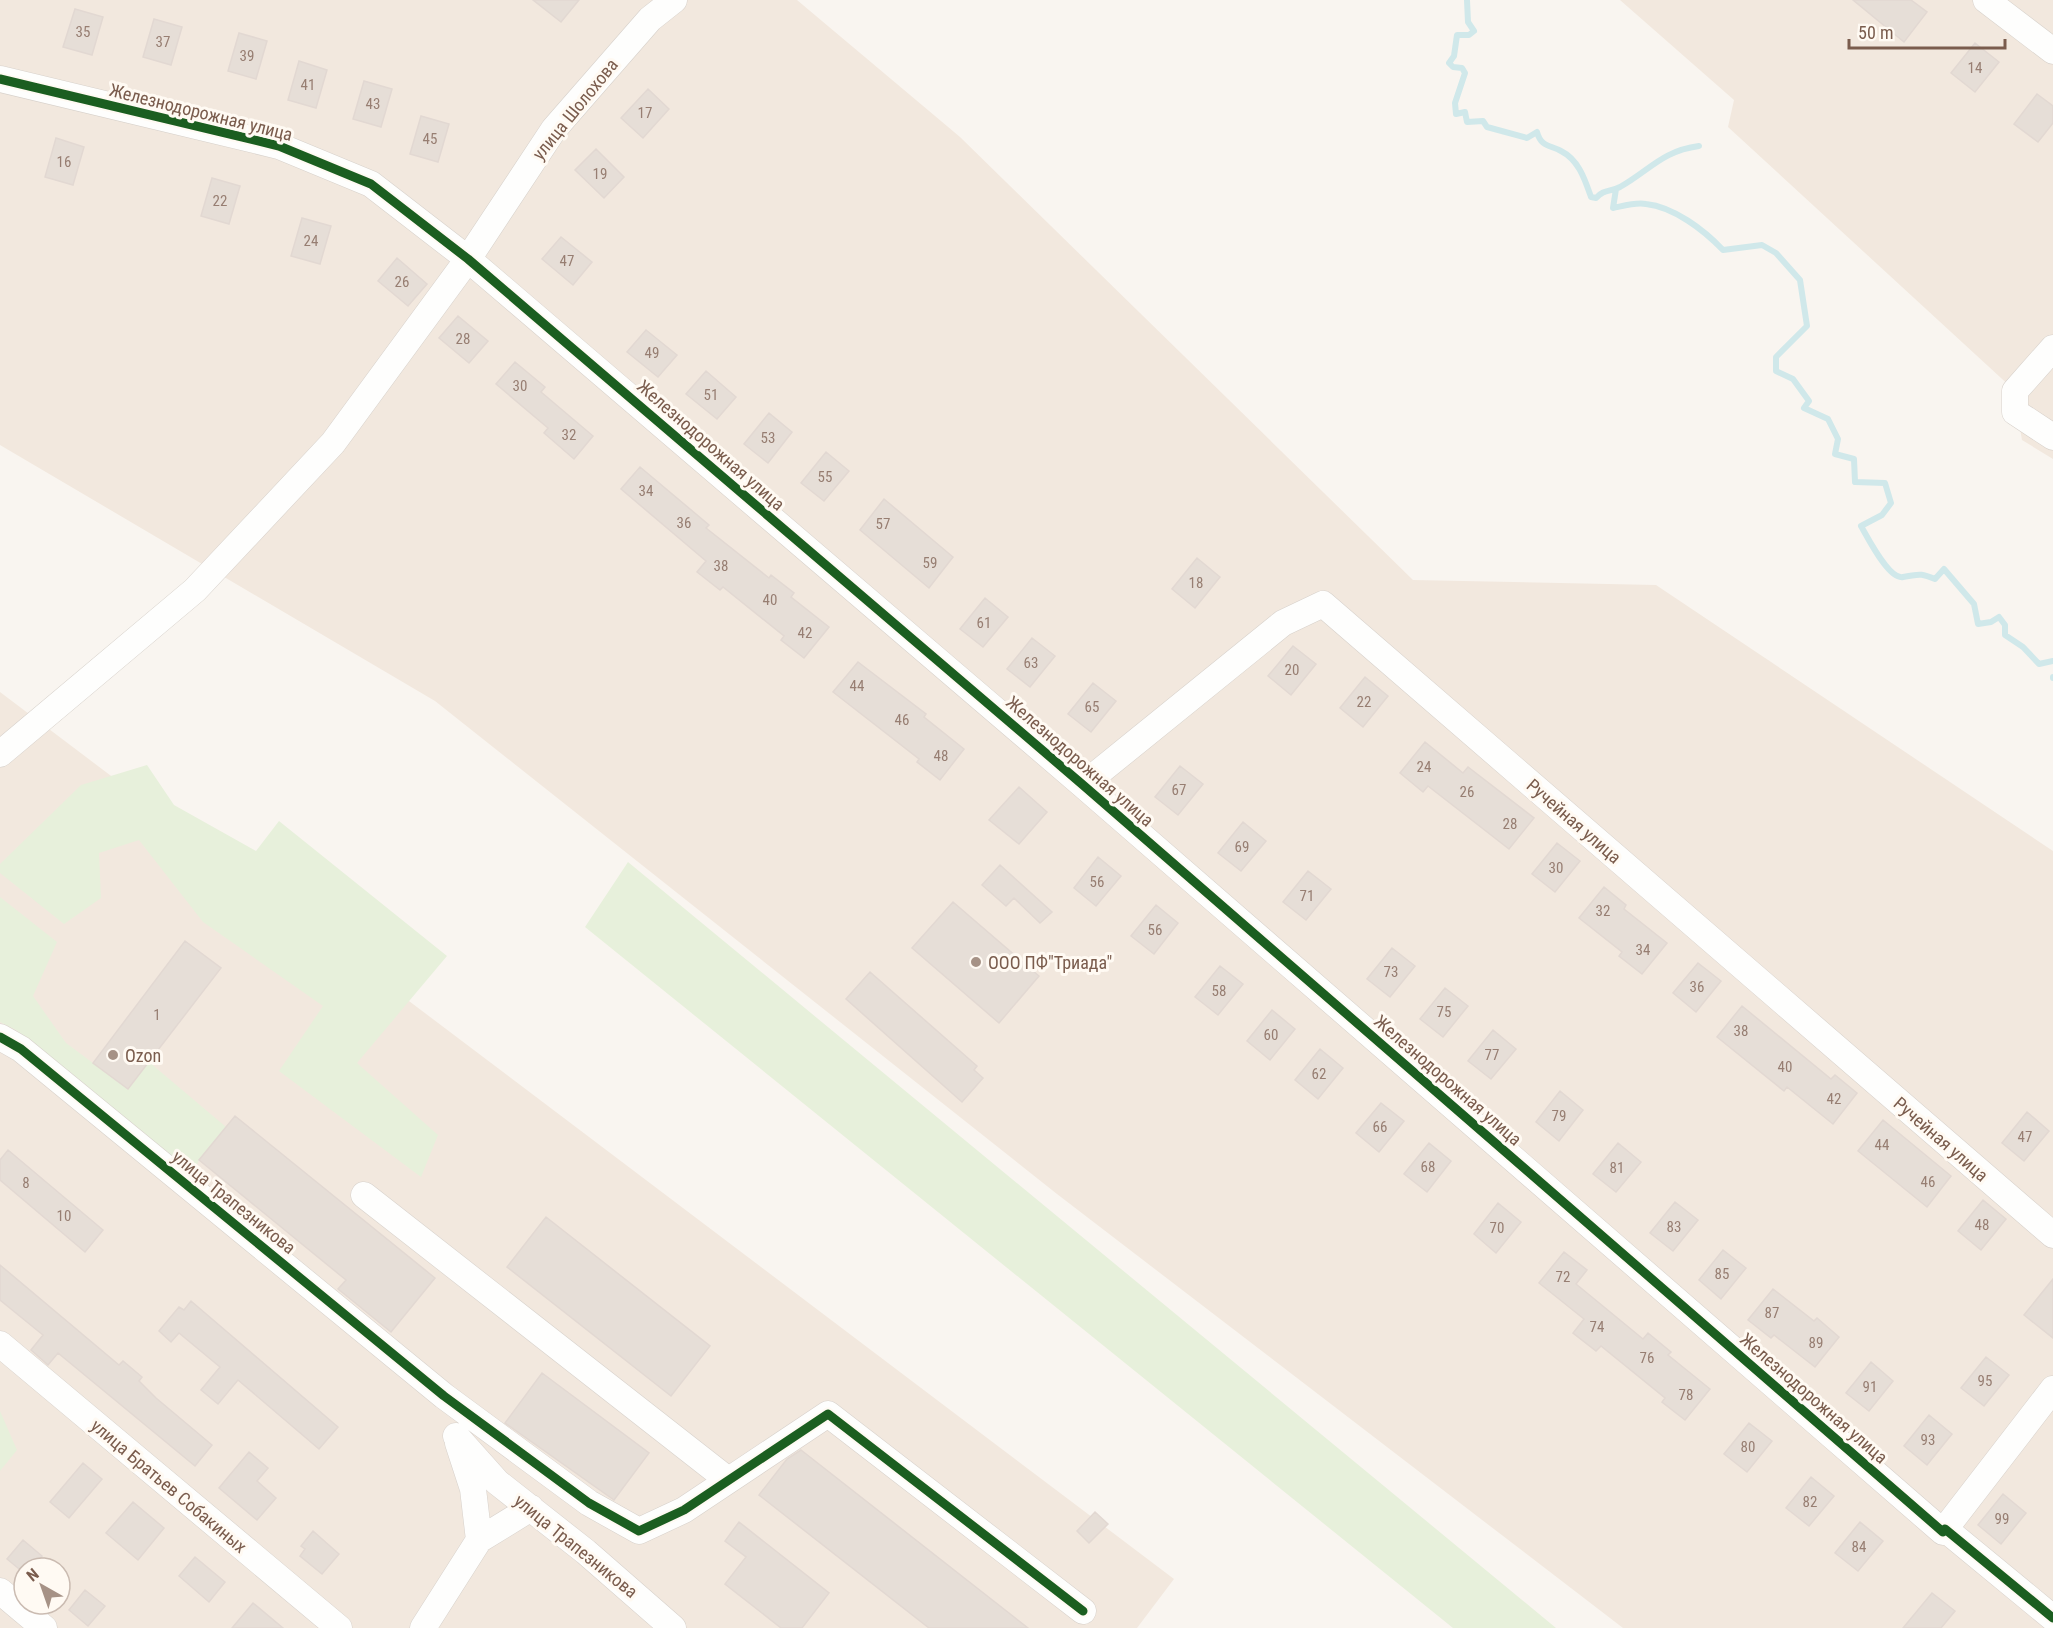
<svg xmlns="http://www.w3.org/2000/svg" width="2053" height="1628" viewBox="0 0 2053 1628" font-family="'Roboto Condensed',sans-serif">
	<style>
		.residential { fill: #f2e8de; fill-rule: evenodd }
		.green { fill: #e7f0db }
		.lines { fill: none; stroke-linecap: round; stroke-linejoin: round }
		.stream { stroke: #d0e8ea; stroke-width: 6 }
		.building { fill: #e6ded7; stroke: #e2d8d2; stroke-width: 1.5 }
		.minor-casing { stroke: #d7d1cb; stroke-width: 27 }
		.minor { stroke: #fefefd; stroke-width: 26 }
		.cycleway-casing { stroke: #fffaf3; stroke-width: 13 }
		.cycleway { stroke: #1b5e20; stroke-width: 9 }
		.poi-dot { fill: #a69286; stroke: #fffaf3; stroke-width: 2 }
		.labels { text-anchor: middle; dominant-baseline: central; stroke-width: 6; stroke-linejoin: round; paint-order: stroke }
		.number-label { font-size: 15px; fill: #977e72 }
		.street-label { font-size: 18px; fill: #7a5c4d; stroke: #fffaf3 }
		.poi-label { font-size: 18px; fill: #7a5c4d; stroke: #fffaf3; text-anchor: start }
	</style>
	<rect width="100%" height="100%" fill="#f9f5f0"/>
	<path class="residential" d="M0,0H797L960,137L1413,580L1656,585L2053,851V1628H1623L1057,1194L435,701L0,445Z
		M1620,0H2053V459L2022,440L2013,389L1728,127L1734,100Z
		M0,692L1174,1579L1137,1628H0ZM24,1568H60V1604H24Z"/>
	<path class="green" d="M147,765L174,805L256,851L279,821L447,956L357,1063L438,1135L421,1177L279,1071L323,1006L203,922L139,840L99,853L101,898L64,924L0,873V864L81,785Z
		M628,862L1556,1628H1453L585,927Z
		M0,897L57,942L33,996L66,1043L128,1089L149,1062L226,1127L199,1160L193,1173L16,1030L0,1022Z
		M0,1411L17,1450L0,1471Z"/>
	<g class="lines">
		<path class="stream" d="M1467,0L1468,22L1474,31L1469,35H1457L1454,56L1449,63L1453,67L1462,68L1465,73L1455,103L1456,114L1465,112L1467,122L1483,121L1487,127L1527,138L1537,132C1541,147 1550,145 1561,151C1579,160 1585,180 1591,197L1596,198C1604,189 1610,192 1620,187C1650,170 1662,151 1699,146
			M1616,189L1613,208C1623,206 1636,202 1646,204C1674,207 1704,230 1723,250L1762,245L1776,253L1800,280L1807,326L1776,357V371L1793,379L1809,401L1804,408L1828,419L1838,439L1835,454L1854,459L1855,482L1885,483L1891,503L1882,515L1861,526C1868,538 1889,580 1903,577C1919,575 1918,572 1935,579L1944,569L1974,604L1978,624L1991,622L1999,617L2005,625V635L2023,647L2039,664L2053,661
			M2053,677V678"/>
	</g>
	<path class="building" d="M533,0H579L561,22Z
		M1853,0H1911L1927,12L1904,42Z
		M75,9L103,17L92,55L63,47Z
		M154,19L182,27L171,65L143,57Z
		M239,33L267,41L256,79L228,71Z
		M1975,43L1999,62L1975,92L1951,73Z
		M299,61L327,70L316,108L288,100Z
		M364,81L392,89L381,127L353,119Z
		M648,89L669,109L643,138L621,118Z
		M2037,94L2053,106V123L2038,142L2014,124Z
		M421,116L449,124L438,162L410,154Z
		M56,138L84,147L73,185L45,177Z
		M596,149L624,177L604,198L575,170Z
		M212,178L240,186L229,224L201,216Z
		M302,218L331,226L320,264L291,256Z
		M561,237L592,262L573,285L542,259Z
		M397,258L427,284L408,306L378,281Z
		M458,316L488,341L469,363L439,338Z
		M646,330L677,355L658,377L627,352Z
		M515,362L545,387L541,392L593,436L574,459L544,433L548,428L496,384Z
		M706,371L736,397L717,419L686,394Z
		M769,413L792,432L768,463L744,444Z
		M826,452L849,471L824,501L801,483Z
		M640,467L709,525L706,528L769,578L771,575L794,593L791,597L829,627L804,658L781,640L784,636L723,587L720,590L697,572L706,561L621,489Z
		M884,499L953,557L929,588L860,530Z
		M1197,558L1220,577L1195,608L1172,589Z
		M985,598L1008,617L983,647L960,629Z
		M1032,638L1055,656L1030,687L1007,669Z
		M1293,646L1316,664L1291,695L1268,676Z
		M858,662L926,714L924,717L964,749L940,780L917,762L919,759L833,692Z
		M1365,677L1388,696L1363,727L1340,708Z
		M1093,683L1116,701L1091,732L1068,714Z
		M1425,742L1463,773L1468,767L1534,818L1509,849L1428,786L1423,792L1400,773Z
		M1180,766L1203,784L1178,815L1155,797Z
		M1019,787L1047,812L1019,844L989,820Z
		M1243,822L1266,841L1241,871L1218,853Z
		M1557,843L1580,861L1555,892L1532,874Z
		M1098,857L1121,876L1096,906L1074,888Z
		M1000,865L1052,912L1040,923L1014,898L1006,906L982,885Z
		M1308,871L1331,889L1306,920L1283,902Z
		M1604,887L1626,905L1624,909L1667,943L1642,974L1619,956L1622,952L1579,918Z
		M953,902L1039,976L999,1023L912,948Z
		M1156,905L1178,923L1154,954L1131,936Z
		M185,941L221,968L128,1089L93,1063Z
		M1392,948L1415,966L1390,997L1367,979Z
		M1698,963L1721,981L1696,1012L1673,993Z
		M1220,966L1243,984L1218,1015L1195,997Z
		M870,972L977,1066L974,1070L983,1078L962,1102L846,999Z
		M1445,988L1468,1006L1443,1037L1420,1019Z
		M1742,1006L1831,1079L1835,1075L1857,1093L1833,1124L1787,1087L1784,1091L1717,1037Z
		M1272,1010L1295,1029L1270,1060L1247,1041Z
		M1493,1030L1516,1049L1491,1079L1468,1061Z
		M1320,1049L1343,1068L1318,1099L1295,1080Z
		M1560,1091L1583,1110L1559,1141L1536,1122Z
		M1381,1103L1404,1121L1379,1152L1356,1133Z
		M2027,1112L2049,1131L2024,1161L2002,1143Z
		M235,1116L435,1278L391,1332L338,1289L346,1280L199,1160Z
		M1883,1120L1951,1176L1927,1207L1858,1151Z
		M1429,1143L1451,1161L1427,1192L1404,1174Z
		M1618,1143L1641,1162L1616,1192L1593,1174Z
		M8,1150L103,1230L85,1252L0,1180V1160Z
		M1983,1200L2006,1219L1981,1250L1958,1231Z
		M1675,1202L1698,1220L1673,1251L1650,1233Z
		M1498,1203L1521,1222L1496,1253L1474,1234Z
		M546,1217L710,1346L671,1396L507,1267Z
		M1723,1250L1746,1268L1721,1299L1699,1280Z
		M1564,1252L1587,1270L1576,1284L1643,1339L1648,1333L1671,1352L1668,1355L1710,1389L1685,1420L1662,1402L1665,1398L1601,1346L1596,1351L1573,1333L1584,1319L1539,1283Z
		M0,1265L119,1365L123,1361L142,1377L139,1381L156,1398L212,1445L195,1466L58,1353L48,1365L31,1350L43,1335L0,1300Z
		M2053,1279V1338L2024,1315Z
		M1773,1289L1814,1321L1817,1318L1839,1337L1815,1367L1774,1335L1771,1338L1748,1320Z
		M191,1301L338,1427L319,1449L238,1380L218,1404L201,1390L220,1367L179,1333L171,1342L159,1331L179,1307L184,1310Z
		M1986,1357L2009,1375L1984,1406L1961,1388Z
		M1871,1362L1893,1381L1869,1411L1846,1393Z
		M542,1373L649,1453L614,1500L505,1423Z
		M1929,1415L1952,1434L1927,1465L1904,1446Z
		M1749,1423L1772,1441L1747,1472L1724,1454Z
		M801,1450L1028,1628H929L759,1495L787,1459Z
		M249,1452L268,1468L257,1481L276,1498L257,1520L219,1488Z
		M83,1463L102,1479L69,1518L50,1502Z
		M1811,1477L1834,1496L1809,1526L1786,1508Z
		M2003,1494L2026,1513L2001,1544L1978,1525Z
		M133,1502L164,1528L138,1560L106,1533Z
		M1095,1512L1108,1524L1089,1543L1077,1531Z
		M739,1522L829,1593L802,1628H781L725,1584L746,1557L725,1541Z
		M1860,1522L1883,1541L1858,1571L1835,1553Z
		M313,1531L339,1554L322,1574L300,1556L305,1549L301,1546Z
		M23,1540L42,1556L32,1568H24V1573L7,1559Z
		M195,1557L225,1582L209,1602L179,1576Z
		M85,1590L105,1606L88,1626L69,1610Z
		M1932,1593L1955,1611L1941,1628H1903Z
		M253,1603L283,1628H232Z"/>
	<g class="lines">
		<defs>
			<path id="minor" d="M1986,0L2053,51
				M0,79L279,146L371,184L468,259L1083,785L1943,1532L1945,1529L2053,1618
				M2053,348L2015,391V412L2053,437
				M0,754L195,590L333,443L468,259L554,129L650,19L674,0
				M1083,785L1283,623L1323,604L2053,1235
				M0,1037L21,1049L444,1396L589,1503L639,1531L684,1510L828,1414L1083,1611
				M364,1195L728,1480
				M0,1344L339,1628
				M456,1436L497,1482L586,1552L673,1628
				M1945,1529L2053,1389
				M479,1540L531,1508
				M0,1591L44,1628
				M423,1628L479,1540L473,1489L458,1443"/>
		</defs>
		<use href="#minor" class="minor-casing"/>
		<use href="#minor" class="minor"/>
		<defs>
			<path id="cycleway" d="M0,79L279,146L371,184L468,259L1083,785L1943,1532L1945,1529L2053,1618
				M0,1037L21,1049L444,1396L589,1503L639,1531L684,1510L828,1414L1083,1611"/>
		</defs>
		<use href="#cycleway" class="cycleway-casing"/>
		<use href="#cycleway" class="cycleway"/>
	</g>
	<g class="poi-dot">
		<circle cx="976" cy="962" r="6"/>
		<circle cx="113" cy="1055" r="6"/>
	</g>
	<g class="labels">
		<g class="number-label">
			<text x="83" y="32">35</text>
			<text x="163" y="42">37</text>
			<text x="247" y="56">39</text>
			<text x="1975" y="68">14</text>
			<text x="308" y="85">41</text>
			<text x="373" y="104">43</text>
			<text x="645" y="113">17</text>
			<text x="430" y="139">45</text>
			<text x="64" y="162">16</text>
			<text x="600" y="174">19</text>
			<text x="220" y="201">22</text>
			<text x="311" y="241">24</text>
			<text x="567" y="261">47</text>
			<text x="402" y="282">26</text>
			<text x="463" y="339">28</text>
			<text x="652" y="353">49</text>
			<text x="520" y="386">30</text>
			<text x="711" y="395">51</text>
			<text x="569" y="435">32</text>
			<text x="768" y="438">53</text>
			<text x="825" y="477">55</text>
			<text x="646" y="491">34</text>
			<text x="684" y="523">36</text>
			<text x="883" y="524">57</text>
			<text x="930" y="563">59</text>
			<text x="721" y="566">38</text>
			<text x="1196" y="583">18</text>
			<text x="770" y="600">40</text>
			<text x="984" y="623">61</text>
			<text x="805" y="633">42</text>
			<text x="1031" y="663">63</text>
			<text x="1292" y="670">20</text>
			<text x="857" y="686">44</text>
			<text x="1364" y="702">22</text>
			<text x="1092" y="707">65</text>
			<text x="902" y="720">46</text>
			<text x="941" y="756">48</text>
			<text x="1424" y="767">24</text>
			<text x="1179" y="790">67</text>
			<text x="1467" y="792">26</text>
			<text x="1510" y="824">28</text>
			<text x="1242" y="847">69</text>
			<text x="1556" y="868">30</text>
			<text x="1097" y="882">56</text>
			<text x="1307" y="896">71</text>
			<text x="1603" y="911">32</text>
			<text x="1155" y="930">56</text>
			<text x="1643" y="950">34</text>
			<text x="1391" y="972">73</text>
			<text x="1697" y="987">36</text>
			<text x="1219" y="991">58</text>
			<text x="1444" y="1012">75</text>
			<text x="157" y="1015">1</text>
			<text x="1741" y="1031">38</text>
			<text x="1271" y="1035">60</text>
			<text x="1492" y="1055">77</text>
			<text x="1785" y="1067">40</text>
			<text x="1319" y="1074">62</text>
			<text x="1834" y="1099">42</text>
			<text x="1559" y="1116">79</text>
			<text x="1380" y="1127">66</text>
			<text x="2025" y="1137">47</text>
			<text x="1882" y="1145">44</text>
			<text x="1428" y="1167">68</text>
			<text x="1617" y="1168">81</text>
			<text x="1928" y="1182">46</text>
			<text x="26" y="1183">8</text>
			<text x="64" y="1216">10</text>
			<text x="1982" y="1225">48</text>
			<text x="1674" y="1227">83</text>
			<text x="1497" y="1228">70</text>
			<text x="1722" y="1274">85</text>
			<text x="1563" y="1277">72</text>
			<text x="1772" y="1313">87</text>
			<text x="1597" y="1327">74</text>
			<text x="1816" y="1343">89</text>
			<text x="1647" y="1358">76</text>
			<text x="1985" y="1381">95</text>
			<text x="1870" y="1387">91</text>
			<text x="1686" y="1395">78</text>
			<text x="1928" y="1440">93</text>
			<text x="1748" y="1447">80</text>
			<text x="1810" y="1502">82</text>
			<text x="2002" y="1519">99</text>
			<text x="1859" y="1547">84</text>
		</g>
		<g class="street-label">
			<text transform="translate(575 109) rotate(-51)">улица Шолохова</text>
			<text transform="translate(201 112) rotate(14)">Железнодорожная улица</text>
			<text transform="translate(711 445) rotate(41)">Железнодорожная улица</text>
			<text transform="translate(1080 761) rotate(41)">Железнодорожная улица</text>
			<text transform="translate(1574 821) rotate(41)">Ручейная улица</text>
			<text transform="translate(1448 1080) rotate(41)">Железнодорожная улица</text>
			<text transform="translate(1941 1139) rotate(41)">Ручейная улица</text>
			<text transform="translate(234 1202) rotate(39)">улица Трапезникова</text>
			<text transform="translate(1814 1398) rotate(41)">Железнодорожная улица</text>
			<text transform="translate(169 1486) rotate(40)">улица Братьев Собакиных</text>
			<text transform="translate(576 1546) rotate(39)">улица Трапезникова</text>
		</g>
		<g class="poi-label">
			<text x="988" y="962">ООО ПФ"Триада"</text>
			<text x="125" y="1055">Ozon</text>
		</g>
	</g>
	<g transform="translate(42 1586) rotate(320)"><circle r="28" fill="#fffaf3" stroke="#cabbb1" stroke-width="1.5"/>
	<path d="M0-4.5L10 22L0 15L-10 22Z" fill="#a69286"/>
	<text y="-9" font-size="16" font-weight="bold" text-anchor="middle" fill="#7a5c4d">N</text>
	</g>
	<path d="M1849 39v9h156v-9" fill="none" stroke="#7a5c4d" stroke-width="3"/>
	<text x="1858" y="39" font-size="18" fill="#7a5c4d" stroke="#fffaf3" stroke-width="4.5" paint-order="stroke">50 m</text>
</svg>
